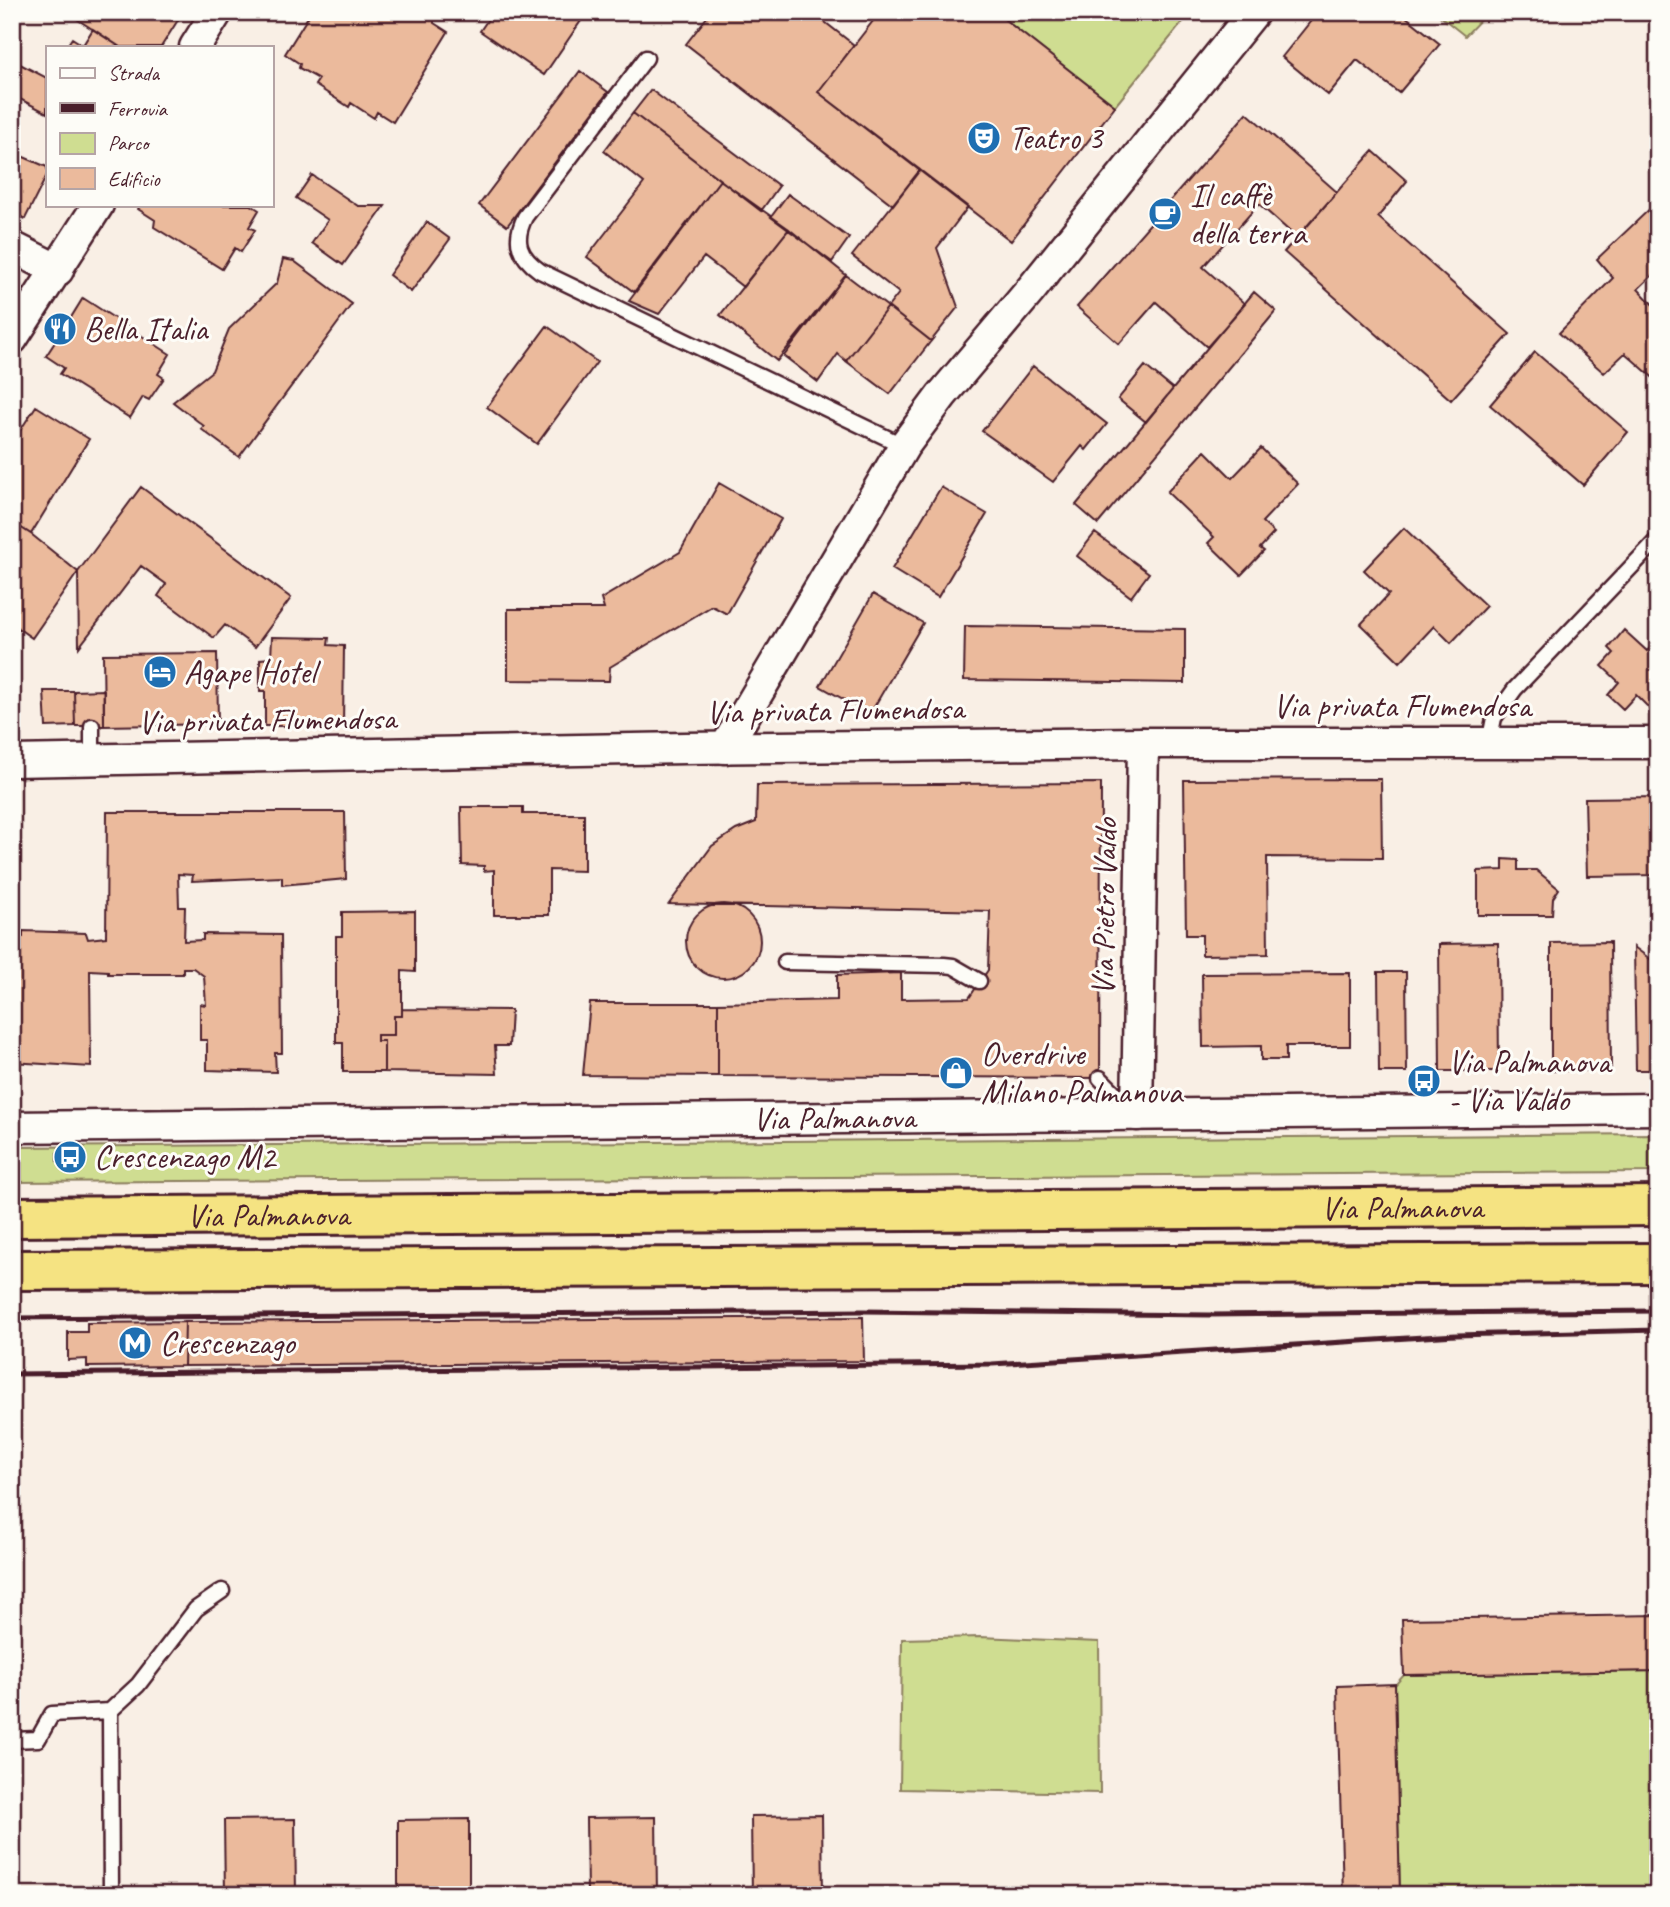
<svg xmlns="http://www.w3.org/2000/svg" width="1670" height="1907" viewBox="0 0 1670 1907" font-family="Caveat,sans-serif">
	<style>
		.green { fill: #cfdd91; stroke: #8c7e5e; stroke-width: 2 }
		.building { fill: #ebba9c; stroke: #4a1f2b; stroke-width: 2 }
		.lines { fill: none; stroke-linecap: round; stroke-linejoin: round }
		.service-casing { stroke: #4a1f2b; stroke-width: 19 }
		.minor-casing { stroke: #4a1f2b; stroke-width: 35 }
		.trunk-casing { stroke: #4a1f2b; stroke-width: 44 }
		.service { stroke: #fdfcf7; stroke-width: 14 }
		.minor { stroke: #fdfcf7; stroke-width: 30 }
		.trunk { stroke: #f5e382; stroke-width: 38 }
		.rail { stroke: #4a1f2b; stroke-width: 5 }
		.labels { text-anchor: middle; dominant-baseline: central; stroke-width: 6; stroke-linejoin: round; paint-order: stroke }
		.poi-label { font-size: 33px; fill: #4a1f2b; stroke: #fdfcf7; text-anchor: start }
		.street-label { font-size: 33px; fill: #4a1f2b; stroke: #fdfcf7 }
	</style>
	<rect width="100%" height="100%" fill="#f9efe5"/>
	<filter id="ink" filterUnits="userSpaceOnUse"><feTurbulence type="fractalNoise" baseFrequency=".0143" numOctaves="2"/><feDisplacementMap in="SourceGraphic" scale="14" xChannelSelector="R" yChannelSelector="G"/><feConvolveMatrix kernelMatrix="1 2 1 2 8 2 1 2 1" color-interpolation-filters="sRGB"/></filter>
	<g filter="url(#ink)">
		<path class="green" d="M995,12H1191L1115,106Z
			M1435,12H1488L1465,36Z
			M1658,1134V1172L12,1182V1147Z
			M980,1637L1099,1642L1100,1793L900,1789L902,1639Z
			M1658,1671V1895H1400L1395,1685L1404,1675Z"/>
		<path class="building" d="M66,12H183L161,47H120Z
			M311,12H425L434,18V23L448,32L393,122L377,112L374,118L351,103L349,107L315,85L319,79L299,68L300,64L285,54Z
			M493,12H587L544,75L480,31Z
			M711,12H812L854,45L818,92L920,170L893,205L686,44Z
			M995,12L1115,106L1011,241L818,92L880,12Z
			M1318,12H1400L1440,44L1399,93L1357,60L1328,95L1282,57Z
			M93,29L120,47H66L72,38L83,45Z
			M18,63L47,78V113L12,95V73Z
			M580,71L608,92L507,226L479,205Z
			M651,90L779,186L761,211L633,113Z
			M633,113L720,180L634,292L587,257L644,183L604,151Z
			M1247,113L1337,192L1297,238L1259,204L1203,267L1245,304L1207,347L1156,302L1119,344L1077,307Z
			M1373,151L1407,181L1378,217L1510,334L1451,400L1284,252Z
			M12,152L47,167V175L25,219L12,212Z
			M920,170L968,207L937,248L958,307L931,341L888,307L899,293L852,256Z
			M312,175L358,206H385L343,265L312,243L328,220L296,198Z
			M720,180L789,229L743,287L704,257L659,314L629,301Z
			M788,194L849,238L832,262L771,217Z
			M1658,201V270L1638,289L1658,310V382L1625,353L1604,373L1559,333L1613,278L1597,259Z
			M141,205H251L259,210L249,227L255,230L241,252L235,248L222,269L154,227L155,220L138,209Z
			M427,222L450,239L411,292L389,275Z
			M789,229L846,275L777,361L720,315Z
			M283,259L294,261L352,304L239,457L201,429L204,426L173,402L212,371L229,329L277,283Z
			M846,275L888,307L846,361L838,354L818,382L784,356Z
			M12,284L26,291L12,312Z
			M1254,292L1276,311L1098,524L1076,505Z
			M83,298L170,354L158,374L164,378L149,400L143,397L130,418L60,374L64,368L46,356L57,339L51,335L64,315L70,319Z
			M888,307L931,341L890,394L846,361Z
			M547,326L597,362L537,444L487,407Z
			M1535,352L1628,432L1583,485L1490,405Z
			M1033,366L1107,424L1086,450L1082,446L1053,482L982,431Z
			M1145,366L1173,389L1146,422L1118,399Z
			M36,406L89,439L31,534L12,522V443Z
			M1261,448L1298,484L1262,522L1274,533L1260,548L1264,551L1241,575L1208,543L1214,537L1167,492L1205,451L1232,478Z
			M719,483L781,519L727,614L712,606L610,667L609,681L508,680V609H604L601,599L680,552Z
			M141,487L291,598L255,647L225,625L214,638L158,596L166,584L141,566L79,647L78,572Z
			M941,487L987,514L938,597L892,569Z
			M12,522L31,534L78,572L32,638L12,624Z
			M1404,528L1486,606L1451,643L1434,626L1400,662L1361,624L1389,594L1364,570Z
			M1095,533L1149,573L1131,597L1077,556Z
			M873,594L923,623L870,714L820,686Z
			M965,626L1185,629V683L964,680Z
			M1624,630L1647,651L1658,640V702L1651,710L1636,695L1623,709L1608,695L1619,682L1602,666L1614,653L1609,648Z
			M272,637L329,638L328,645L344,646L343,726H265V691H260V659L271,658Z
			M217,653L218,724L104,726L103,654Z
			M13,655L14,727H12V655Z
			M104,690V726H75L74,691Z
			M44,691H74L75,726L46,727Z
			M1381,779L1382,858L1267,857L1268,954L1202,955V935H1186L1184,780Z
			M1101,783L1100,1078L718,1076V1003L837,1000V975L901,973V999L969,998L988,970L990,911L669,904L712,846L736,830L756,822L757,785Z
			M1658,797V875L1587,876L1585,798Z
			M461,807H523V814H584V871L549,870V915H494V870L484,871V866L462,865Z
			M107,812H345L346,879L282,885V877L192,881L193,875L178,874L179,907H185L184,941L203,940V934L281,935L282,1053H275L276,1072L207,1070V1040H200V1004L206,1005L204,976L193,968H183V974H108V971L90,970L91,1067L12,1062V936L23,937V931L86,933L88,939L106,937Z
			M1503,859L1518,860V870H1536L1559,889L1553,898L1552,915H1478V871L1503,870Z
			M686 941a37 37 0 1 1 74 0a37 37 0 1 1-74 0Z
			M415,911V972L402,971V1016H394V1035H377V1041H384V1072H343V1043H336V936H342V912Z
			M1610,942L1611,1070L1551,1071V943Z
			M1498,943L1499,1071H1440L1439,944Z
			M1634,947L1658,965V1070H1636Z
			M1378,972H1406L1407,1072H1379Z
			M1350,973V1046H1286V1060H1261V1046L1203,1047L1202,974Z
			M590,1003H718V1076L583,1075Z
			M402,1009L511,1010L509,1046H495L497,1074L384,1072V1041H377V1035H394V1016H402Z
			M57,1153H78V1161H57Z
			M863,1317L864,1361L184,1366L185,1322Z
			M185,1322L184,1366L87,1367V1359L68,1360V1332H87V1323Z
			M1658,1615V1671L1404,1675L1402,1619Z
			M12,1681H18L19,1725H12Z
			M1395,1684L1400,1895H1343L1337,1686Z
			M822,1815L823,1895H752L751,1816Z
			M656,1817L657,1895H587L586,1818Z
			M295,1819L296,1895H225L224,1820Z
			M469,1819V1895H398V1820Z"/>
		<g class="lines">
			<defs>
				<path id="service" d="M646,58L525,217C513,241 519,256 540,271L904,446
					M1489,743L1494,718L1515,689L1658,539
					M92,760V726
					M785,962L944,965L953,966L979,981
					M1100,1078L1136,1114
					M12,1740L38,1739L52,1714L110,1711
					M111,1895L110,1711L138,1685L196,1609L222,1591"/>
				<g id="minor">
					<path d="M195,47L217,12"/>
					<path d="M12,247L58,270"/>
					<path d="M12,339L98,205"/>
					<path d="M725,748L904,446L942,395L1029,292L1254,12"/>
					<path d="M12,761L685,748L1143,743H1658"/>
					<path d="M1137,1115L1143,743"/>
					<path id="s1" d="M12,1127L1658,1109"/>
				</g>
				<g id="trunk">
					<path id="s2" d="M12,1217L1658,1206"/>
					<path d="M12,1270L1658,1263"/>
				</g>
			</defs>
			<use href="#service" class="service-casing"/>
			<use href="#minor" class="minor-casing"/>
			<use href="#trunk" class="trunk-casing"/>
			<use href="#service" class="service"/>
			<use href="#minor" class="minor"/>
			<use href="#trunk" class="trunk"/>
			<path class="rail" d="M12,1318L863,1311L1209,1315L1658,1311
				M12,1374L992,1364L1456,1335L1658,1330"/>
		</g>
	</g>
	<defs>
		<symbol id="theatre-disc" viewBox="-11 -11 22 22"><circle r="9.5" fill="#1f6fb2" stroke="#fdfcf7"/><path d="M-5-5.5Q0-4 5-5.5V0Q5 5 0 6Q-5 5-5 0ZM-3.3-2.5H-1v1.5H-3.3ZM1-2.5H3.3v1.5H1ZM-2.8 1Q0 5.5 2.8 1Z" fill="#fff"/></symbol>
		<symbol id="cafe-disc" viewBox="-11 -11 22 22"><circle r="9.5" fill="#1f6fb2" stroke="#fdfcf7"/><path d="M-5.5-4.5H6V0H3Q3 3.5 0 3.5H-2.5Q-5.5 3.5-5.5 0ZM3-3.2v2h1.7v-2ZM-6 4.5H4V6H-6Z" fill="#fff"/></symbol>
		<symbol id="restaurant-disc" viewBox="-11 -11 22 22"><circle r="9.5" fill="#1f6fb2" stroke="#fdfcf7"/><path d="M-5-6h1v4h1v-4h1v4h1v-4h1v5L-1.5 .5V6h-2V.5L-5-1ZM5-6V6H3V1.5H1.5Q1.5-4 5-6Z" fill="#fff"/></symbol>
		<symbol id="hotel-disc" viewBox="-11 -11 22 22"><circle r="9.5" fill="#1f6fb2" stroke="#fdfcf7"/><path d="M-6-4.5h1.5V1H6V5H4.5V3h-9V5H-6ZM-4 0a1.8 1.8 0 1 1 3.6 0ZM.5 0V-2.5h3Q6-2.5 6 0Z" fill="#fff"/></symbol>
		<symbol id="shop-disc" viewBox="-11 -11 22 22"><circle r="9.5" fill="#1f6fb2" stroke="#fdfcf7"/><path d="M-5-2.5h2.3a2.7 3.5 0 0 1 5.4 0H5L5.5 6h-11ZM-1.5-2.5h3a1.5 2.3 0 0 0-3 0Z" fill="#fff"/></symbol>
		<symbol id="bus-disc" viewBox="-11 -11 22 22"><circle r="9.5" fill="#1f6fb2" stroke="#fdfcf7"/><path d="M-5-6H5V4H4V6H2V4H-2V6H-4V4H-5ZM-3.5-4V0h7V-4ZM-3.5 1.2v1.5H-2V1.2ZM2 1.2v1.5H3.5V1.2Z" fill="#fff"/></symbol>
		<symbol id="metro-disc" viewBox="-11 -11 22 22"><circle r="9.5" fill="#1f6fb2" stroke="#fdfcf7"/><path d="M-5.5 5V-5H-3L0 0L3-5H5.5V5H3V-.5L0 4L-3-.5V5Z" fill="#fff"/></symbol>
	</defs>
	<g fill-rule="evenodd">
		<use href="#theatre-disc" x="965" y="119" width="38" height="38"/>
		<use href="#cafe-disc" x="1146" y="195" width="38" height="38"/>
		<use href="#restaurant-disc" x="41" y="310" width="38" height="38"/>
		<use href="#hotel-disc" x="141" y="653" width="38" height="38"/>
		<use href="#shop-disc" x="937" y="1054" width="38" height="38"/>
		<use href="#bus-disc" x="1405" y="1062" width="38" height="38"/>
		<use href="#bus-disc" x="51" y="1138" width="38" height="38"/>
		<use href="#metro-disc" x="116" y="1324" width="38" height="38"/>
	</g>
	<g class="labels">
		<g class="poi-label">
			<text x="1009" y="138">Teatro 3</text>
			<text x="1190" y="195">Il caffè<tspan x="1190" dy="38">della terra</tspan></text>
			<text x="84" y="329">Bella Italia</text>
			<text x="184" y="672">Agape Hotel</text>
			<text x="981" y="1054">Overdrive<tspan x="981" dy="38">Milano Palmanova</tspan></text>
			<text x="1448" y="1062">Via Palmanova<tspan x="1448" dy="38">- Via Valdo</tspan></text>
			<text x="94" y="1157">Crescenzago M2</text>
			<text x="160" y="1343">Crescenzago</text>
		</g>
		<g class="street-label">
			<text x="1402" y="706">Via privata Flumendosa</text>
			<text transform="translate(835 710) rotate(-1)">Via privata Flumendosa</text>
			<text transform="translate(267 720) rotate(-1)">Via privata Flumendosa</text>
			<text transform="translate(1104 907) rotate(-89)">Via Pietro Valdo</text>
			<text stroke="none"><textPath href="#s1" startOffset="822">Via Palmanova</textPath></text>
			<text stroke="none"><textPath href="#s2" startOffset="1390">Via Palmanova</textPath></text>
			<text stroke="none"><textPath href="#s2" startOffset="256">Via Palmanova</textPath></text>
		</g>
	</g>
	<rect width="1670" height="1907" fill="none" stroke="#fdfcf7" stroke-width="42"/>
	<rect x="21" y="21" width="1628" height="1865" fill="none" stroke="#4a1f2b" stroke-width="2.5" filter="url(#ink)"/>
	<rect x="46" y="46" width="228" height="161" fill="#fdfcf7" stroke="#b5a4a5" stroke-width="2"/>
	<rect x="60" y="68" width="35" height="10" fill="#fdfcf7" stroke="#b5a4a5" stroke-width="2"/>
	<text x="108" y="80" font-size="21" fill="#4a1f2b">Strada</text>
	<rect x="60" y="103" width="35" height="10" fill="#4a1f2b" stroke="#b5a4a5" stroke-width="2"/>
	<text x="108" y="116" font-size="21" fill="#4a1f2b">Ferrovia</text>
	<rect x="60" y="133" width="35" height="21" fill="#cfdd91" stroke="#b5a4a5" stroke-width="2"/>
	<text x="108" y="150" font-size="21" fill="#4a1f2b">Parco</text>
	<rect x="60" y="168" width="35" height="21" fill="#ebba9c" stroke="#b5a4a5" stroke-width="2"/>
	<text x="108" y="186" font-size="21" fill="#4a1f2b">Edificio</text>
</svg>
